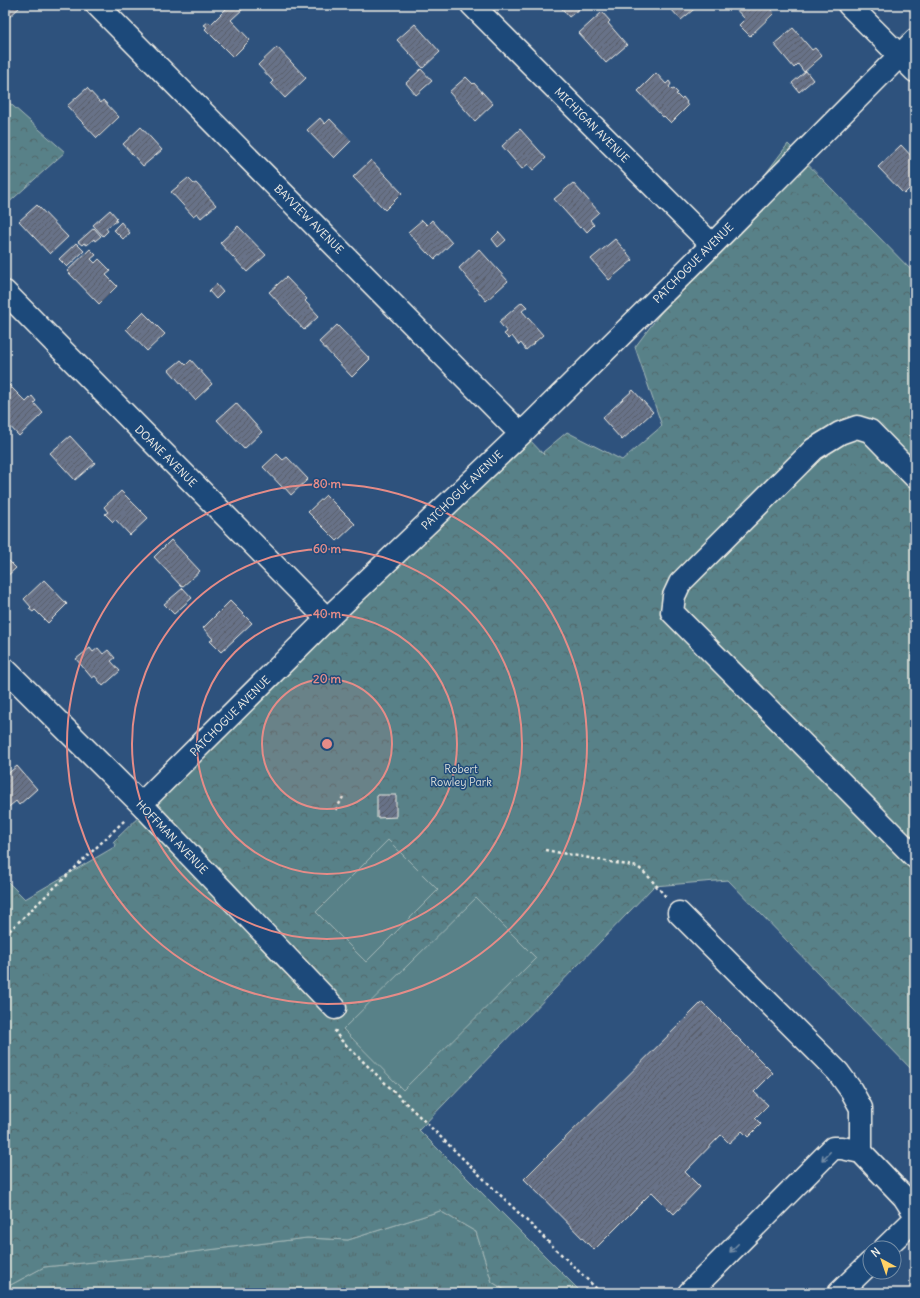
<svg xmlns="http://www.w3.org/2000/svg" width="920" height="1298" viewBox="0 0 920 1298" font-family="Delius,sans-serif">
	<style>
		.grass { fill: url(#grass-tufts); stroke: #a6b9b8 }
		.forest { fill: url(#forest-crowns); stroke: #a6b9b8 }
		.pitch { fill: #588188; stroke: #a6b9b8 }
		.building { fill: url(#building-hatch); stroke: #f4f1e8 }
		.lines { fill: none; stroke-linecap: round; stroke-linejoin: round }
		.minor-casing { stroke: #f4f1e8; stroke-width: 25 }
		.path { stroke: #f4f1e8; stroke-width: 2.5; stroke-dasharray: 3 3; stroke-linecap: butt }
		.minor { stroke: #1f4a7a; stroke-width: 22 }
		.oneway { stroke: #748da6 }
		.ring { fill: none; stroke: #e58c88; stroke-width: 2 }
		.labels { text-anchor: middle; dominant-baseline: central; stroke-width: 3; stroke-linejoin: round; paint-order: stroke }
		.street-label { font-size: 11px; fill: #f4f1e8; stroke: #1f4a7a }
		.park-label { font-size: 11px; fill: #dde0da; stroke: #1f4a7a }
		.centre { fill: #e58c88; stroke: #1f4a7a; stroke-width: 2 }
		.ring-label { font-size: 12px; text-anchor: middle; font-weight: bold; fill: #e58c88; stroke: #1f4a7a; stroke-width: 3; stroke-linejoin: round; paint-order: stroke }
	</style>
	<defs>
		<pattern id="grass-tufts" width="24" height="20" patternUnits="userSpaceOnUse"><rect width="24" height="20" fill="#588188"/><path d="M3 7l-1-3M5 7V3M7 7l1-3M15 17l-1-3M17 17v-4M19 17l1-3" fill="none" stroke="#51676a"/></pattern>
		<pattern id="forest-crowns" width="20" height="18" patternUnits="userSpaceOnUse"><rect width="20" height="18" fill="#588188"/><path d="M2 6a3 3 0 1 1 6 0M12 15a3 3 0 1 1 6 0" fill="none" stroke="#51676a"/></pattern>
		<pattern id="building-hatch" width="6" height="6" patternUnits="userSpaceOnUse"><rect width="6" height="6" fill="#687288"/><path d="M-1 1l2-2M0 6l6-6M5 7l2-2" fill="none" stroke="#585d67"/></pattern>
	</defs>
	<rect width="100%" height="100%" fill="#2e527d"/>
	<filter id="ink" filterUnits="userSpaceOnUse"><feTurbulence type="fractalNoise" baseFrequency=".025" numOctaves="2"/><feDisplacementMap in="SourceGraphic" scale="8" xChannelSelector="R" yChannelSelector="G"/><feConvolveMatrix kernelMatrix="1 2 1 2 8 2 1 2 1" color-interpolation-filters="sRGB"/></filter>
	<g filter="url(#ink)">
		<path class="grass" d="M440,1211L476,1232L492,1282L510,1293H5V1288L44,1267L192,1252L307,1238L348,1240Z"/>
		<path class="forest" d="M5,99L65,152L5,206Z
			M788,144L915,274V1073L728,880L654,886L419,1130L582,1293H510L492,1282L476,1232L440,1211L348,1240L307,1238L192,1252L44,1267L5,1288V879L25,899L116,846L113,842L528,438L544,455L543,452L567,432L622,460L662,426L635,347Z"/>
		<path class="pitch" d="M388,840L438,890L366,962L316,912Z
			M476,898L536,958L403,1090L343,1029Z"/>
		<path class="building" d="M5,5H17L20,7L5,21Z
			M230,5H238L243,9L231,20L250,40L233,57L205,29L207,27L204,25L208,22L211,24Z
			M559,5H584L569,17Z
			M673,5H699L681,20L670,8Z
			M732,5H767L774,13L750,36L739,25L745,19Z
			M602,12L610,21L608,23L627,45L606,63L579,33Z
			M415,24L440,52L423,68L397,40Z
			M793,28L812,50L815,48L822,56L804,72L798,64L794,68L774,44Z
			M277,47L306,78L285,98L271,83L273,81L258,65Z
			M421,69L432,81L416,95L406,83Z
			M806,71L813,80L799,92L792,83Z
			M656,73L666,84L669,81L671,84L669,87L672,90L674,89L678,93L676,94L681,99L683,97L687,102L686,103L688,106L671,123L664,116L663,117L638,91Z
			M466,77L473,84L474,83L493,104L475,121L449,92Z
			M87,88L101,103L103,100L119,117L97,138L67,106Z
			M320,118L325,124L330,119L351,141L334,158L307,130Z
			M141,127L162,150L143,166L123,144Z
			M520,129L546,158L533,170L528,164L522,169L502,146Z
			M901,145L915,160V183L904,194L878,167Z
			M371,160L402,193L385,210L353,177Z
			M188,178L194,184L196,183L216,205L201,218L197,213L193,216L171,192Z
			M573,183L599,212L590,220L594,225L587,232L582,226L580,228L554,199Z
			M37,205L68,237L50,254L19,221Z
			M110,210L117,218L115,220L117,221L106,228L108,231L103,236L93,225Z
			M422,220L427,225L432,220L452,243L435,259L428,252L427,253L408,232Z
			M121,222L130,233L123,239L114,230L115,228Z
			M238,226L266,255L247,272L220,243Z
			M94,228L101,236L95,241L94,239L87,245L84,243L82,245L78,242Z
			M499,232L506,240L498,247L492,239Z
			M615,239L633,260L609,280L591,259Z
			M76,243L84,251L67,267L59,259Z
			M90,249L96,255L91,259L95,263L99,259L111,271L106,275L117,286L99,304L67,271Z
			M479,249L508,281L486,301L459,268Z
			M286,277L307,299L305,301L319,316L304,330L269,292Z
			M216,284L223,292L216,299L209,291Z
			M522,302L527,307L522,311L543,335L526,350L521,343L519,345L512,336L509,339L504,334L507,332L499,322Z
			M143,312L165,334L147,351L126,329Z
			M337,325L370,359L352,377L319,342Z
			M181,360L186,365L191,360L212,384L195,400L169,370Z
			M5,382H6L26,402L32,396L36,401L34,403L43,413L19,436L5,421Z
			M633,390L653,412L622,440L602,418Z
			M236,403L262,432L244,449L217,420Z
			M70,436L95,463L75,480L50,453Z
			M277,454L283,460L287,457L308,479L291,495L285,488L284,489L263,467Z
			M121,491L148,518L130,535L115,519L113,522L105,514L108,512L104,507Z
			M326,495L355,524L337,541L308,512Z
			M171,540L200,571L182,587L154,557Z
			M5,557L16,568L5,578Z
			M44,580L67,604L48,623L35,610L33,612L29,609L31,607L24,599Z
			M183,588L192,598L174,614L164,604Z
			M230,601L252,623L221,652L210,641L213,639L203,628Z
			M90,648L93,652L98,648L103,654L108,650L115,658L111,661L120,671L103,686L95,676L92,678L76,659Z
			M17,766L37,789L19,805L16,801L5,810V776Z
			M377,795H396V817L377,818Z
			M702,1002L773,1073L754,1092L768,1105L755,1118L761,1124L748,1137L742,1131L729,1143L721,1135L685,1172L700,1187L674,1214L652,1192L594,1250L524,1179Z"/>
		<g class="lines">
			<defs>
				<path id="minor" d="M97,5L521,434
					M472,5L712,245
					M849,5L915,71
					M5,292L327,619
					M915,477L870,431L857,427L840,433L814,449L680,583L674,596L672,612L915,857
					M5,669L141,804L335,1008
					M141,804L327,619L521,434L712,245L915,40
					M679,913L838,1072L851,1090L861,1108V1152
					M885,1248L915,1219
					M689,1293L833,1148H842L861,1152L904,1197L915,1214
					M839,1293L870,1263"/>
			</defs>
			<use href="#minor" class="minor-casing"/>
			<path class="path" d="M336,810L343,797
				M545,850L638,867L648,876L666,897
				M5,935L126,819
				M336,1030L335,1032L341,1040L601,1293"/>
			<use href="#minor" class="minor"/>
		</g>
		<defs><path id="oneway-shaft" d="M-6 0H5M1.5-3L5.5 0L1.5 3" fill="none" stroke-width="1.6" stroke-linecap="round" stroke-linejoin="round"/></defs>
		<g class="oneway">
			<use href="#oneway-shaft" transform="translate(826 1156) rotate(135)"/>
			<use href="#oneway-shaft" transform="translate(734 1248) rotate(135)"/>
		</g>
	</g>
	<circle cx="327" cy="744" r="65" fill="#e58c88" fill-opacity=".12"/>
	<g class="ring">
		<circle cx="327" cy="744" r="65"/>
		<circle cx="327" cy="744" r="130"/>
		<circle cx="327" cy="744" r="195"/>
		<circle cx="327" cy="744" r="260"/>
	</g>
	<g class="labels">
		<g class="street-label">
			<text transform="translate(592 125) rotate(45)">MICHIGAN AVENUE</text>
			<text transform="translate(309 219) rotate(45)">BAYVIEW AVENUE</text>
			<text transform="translate(693 263) rotate(-45)">PATCHOGUE AVENUE</text>
			<text transform="translate(166 456) rotate(45)">DOANE AVENUE</text>
			<text transform="translate(462 490) rotate(-44)">PATCHOGUE AVENUE</text>
			<text transform="translate(230 716) rotate(-45)">PATCHOGUE AVENUE</text>
			<text transform="translate(172 837) rotate(46)">HOFFMAN AVENUE</text>
		</g>
		<g class="park-label">
			<text x="461" y="769">Robert<tspan x="461" dy="13">Rowley Park</tspan></text>
		</g>
	</g>
	<circle cx="327" cy="744" r="6" class="centre"/>
	<g class="ring-label">
		<text x="327" y="488">80 m</text>
		<text x="327" y="553">60 m</text>
		<text x="327" y="618">40 m</text>
		<text x="327" y="683">20 m</text>
	</g>
	<rect width="920" height="1298" fill="none" stroke="#1f4a7a" stroke-width="20"/>
	<rect x="10" y="10" width="900" height="1278" fill="none" stroke="#f4f1e8" stroke-width="1.5" filter="url(#ink)"/>
	<g transform="translate(882 1260) rotate(320)"><circle r="19" fill="#1f4a7a" stroke="#748da6"/>
	<path d="M0-3L7 15L0 10L-7 15Z" fill="#ffd166"/>
	<text y="-6" font-size="11" font-weight="bold" text-anchor="middle" fill="#f4f1e8">N</text>
	</g>
</svg>
